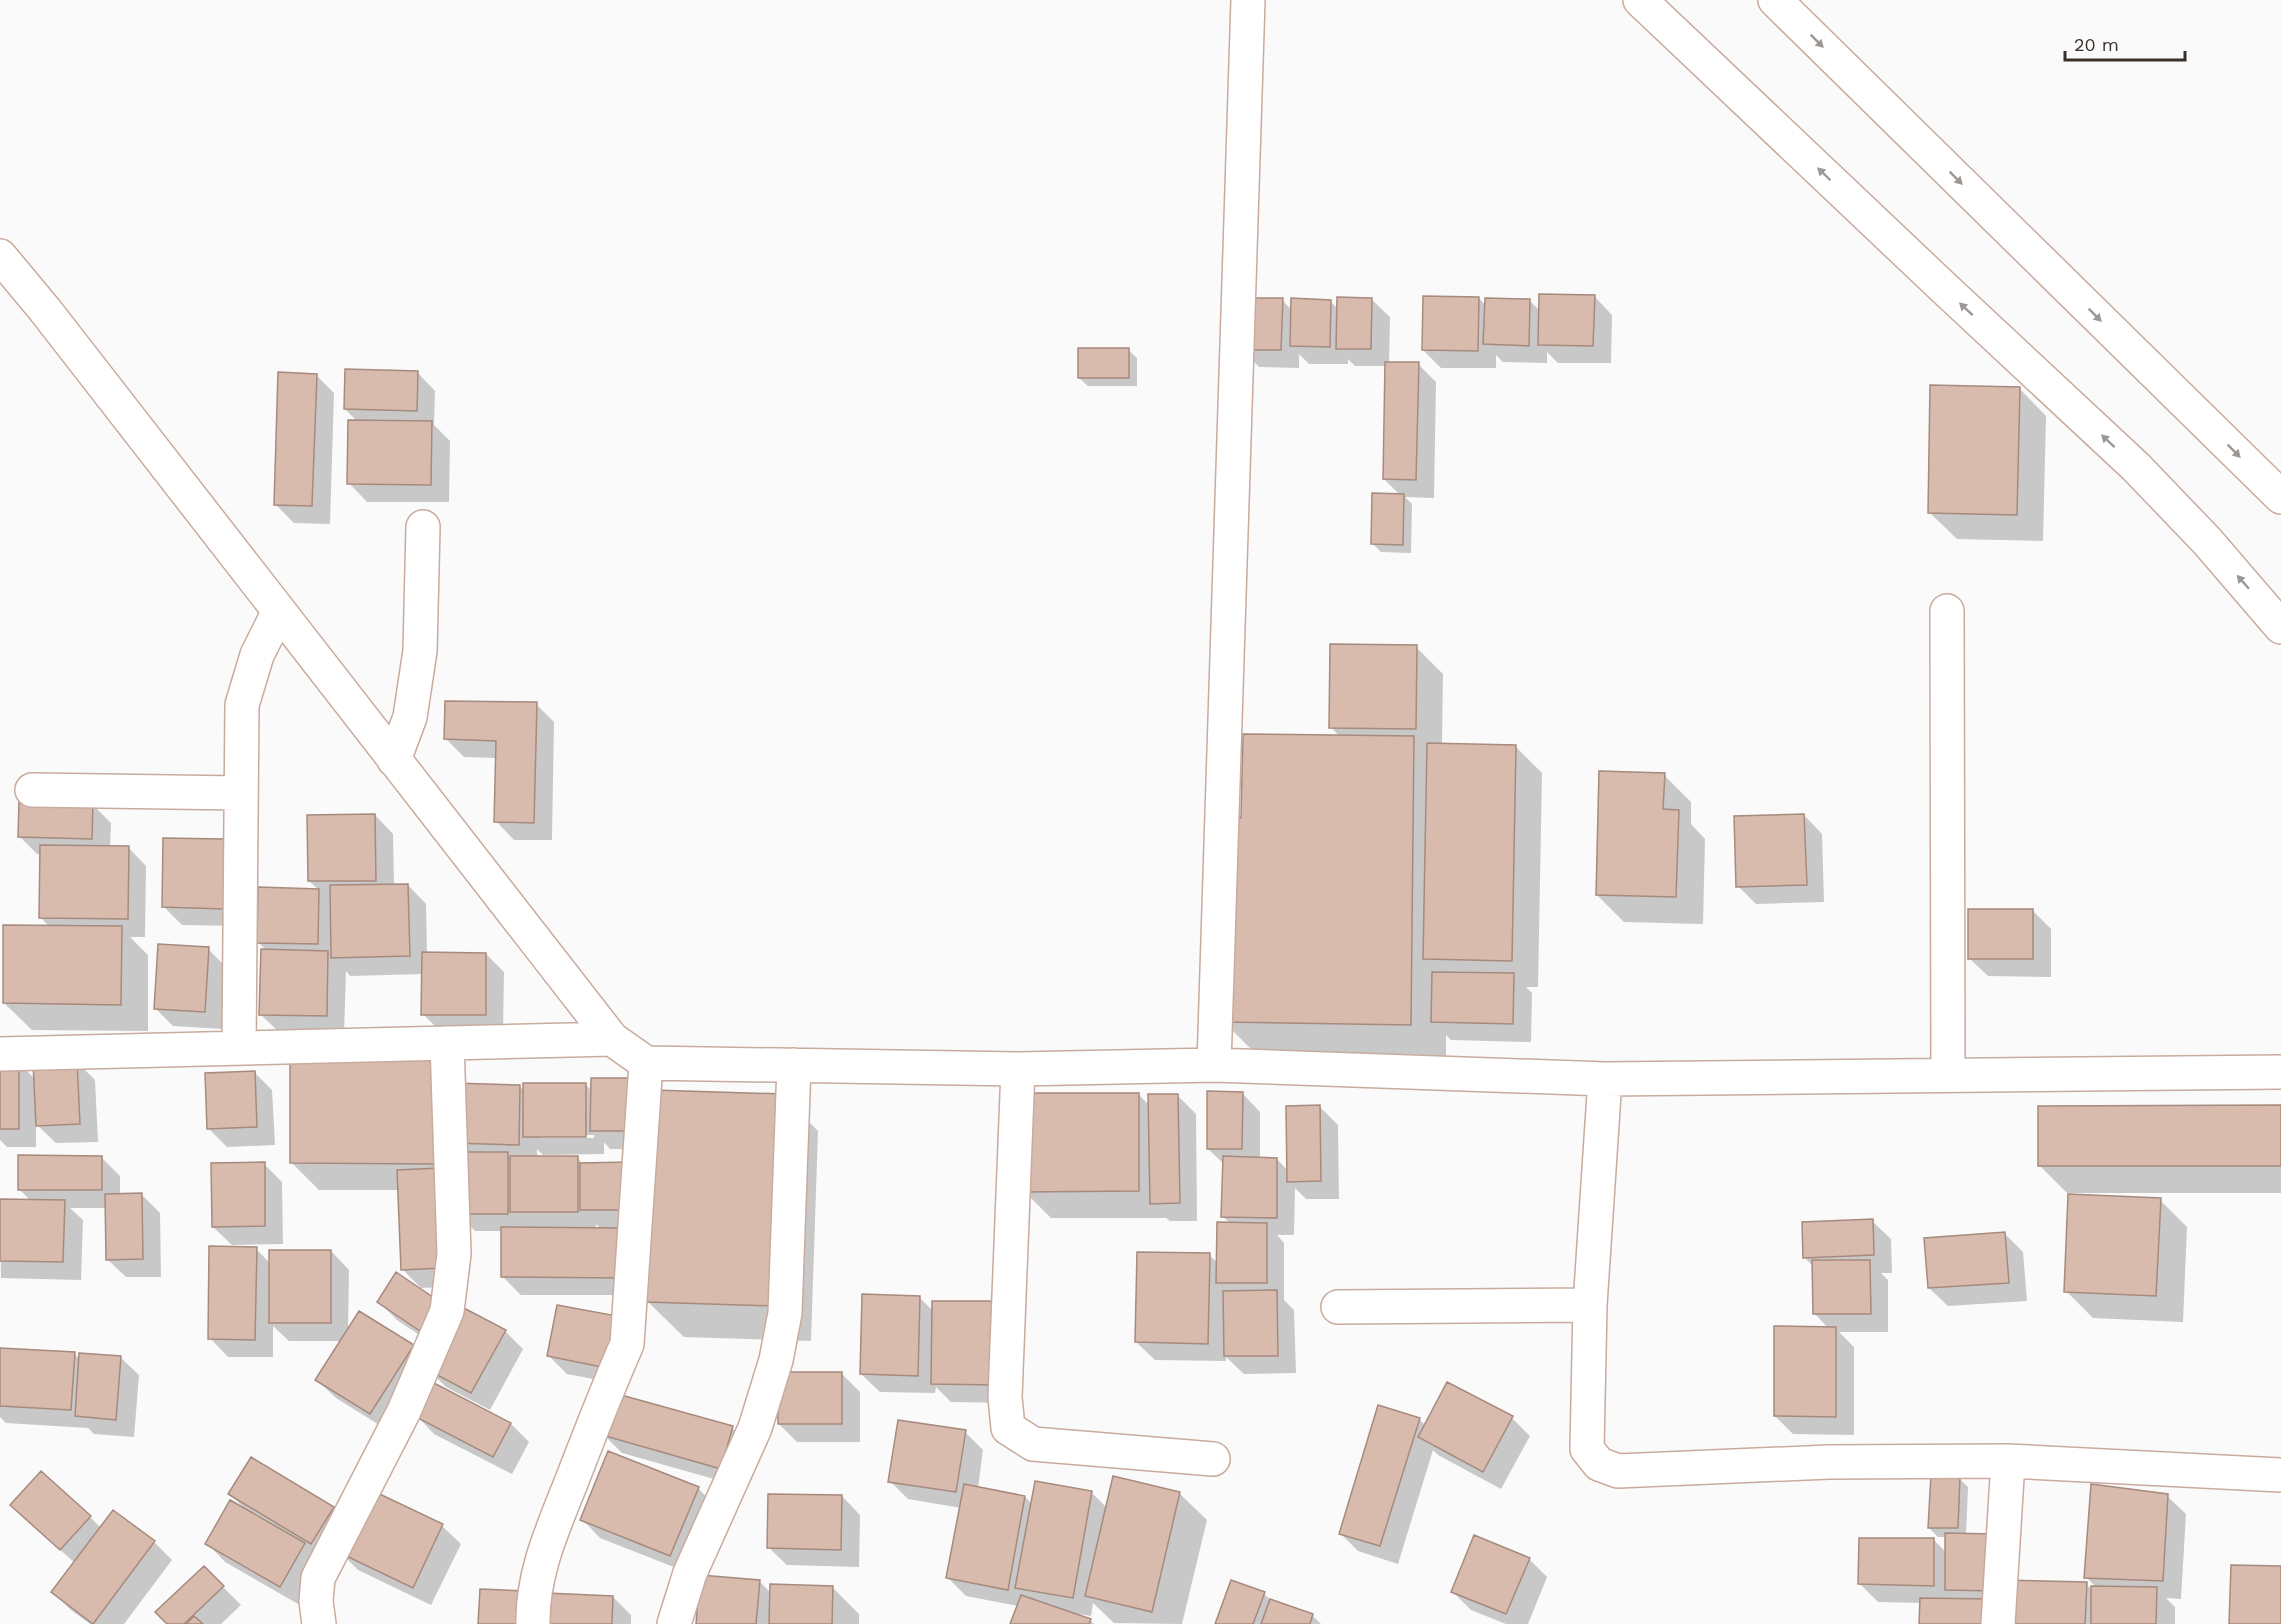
<svg xmlns="http://www.w3.org/2000/svg" width="2281" height="1624" viewBox="0 0 2281 1624" font-family="'Work Sans',sans-serif">
	<style>
		.shadow { fill: #0003; fill-rule: evenodd }
		.building { fill: #d9bbae; stroke: #a68a7d; stroke-width: 1.5 }
		.lines { fill: none; stroke-linecap: round; stroke-linejoin: round }
		.minor-casing { stroke: #c8ab9e; stroke-width: 36 }
		.minor { stroke: #fff; stroke-width: 33 }
		.oneway { fill: #9e9895 }
	</style>
	<rect width="100%" height="100%" fill="#fafafa"/>
	<path class="shadow" d="M1594,296L1612,315L1611,363H1558L1547,352V363L1503,362L1496,355V368H1441L1423,350L1479,298L1486,306L1529,300L1540,311Z
		M1371,299L1390,317L1389,363L1418,364L1436,382L1434,498L1405,497L1412,504L1411,553L1381,552L1372,543L1401,496L1384,479L1386,366H1355L1348,359V364H1309L1299,354V368L1259,367L1241,349L1282,300L1292,310L1330,301L1338,309Z
		M1128,350L1137,358V386H1088L1079,378Z
		M417,372L435,391L434,425L450,441L449,502H367L349,483L358,422L345,409Z
		M316,375L334,393L330,524L294,523L276,505Z
		M2019,388L2046,416L2043,541L1957,539L1929,512Z
		M1416,647L1443,674L1442,745L1515,746L1542,773L1538,987H1526L1532,993L1531,1042L1451,1040L1446,1035V1059L1259,1057L1223,1021L1243,819L1340,737L1331,727Z
		M536,704L554,722L552,840H514L496,821L497,758L464,757L446,739Z
		M1664,775L1691,802V824L1705,839L1703,924L1624,922L1597,895Z
		M93,805L111,823L110,847H128L146,866L145,937H130L148,955V1031L32,1030L4,1003L50,927L40,917L41,854H37L19,836Z
		M375,815L393,834L394,886L408,885L426,904L427,953L486,954L504,972L503,1033L441,1032L423,1014V974L350,976L346,971L344,1034L279,1032L260,1014L267,951L259,943L319,890L309,881Z
		M1804,815L1822,834L1824,902L1756,904L1738,886Z
		M224,840L242,858L241,926L182,925L164,907Z
		M2033,911L2051,929V977L1988,976L1969,958Z
		M208,949L226,967L223,1029L173,1026L155,1008Z
		M76,1061L95,1080L98,1142L56,1143L36,1124V1147H7L0,1140V1062H18L36,1080Z
		M254,1072L272,1090L275,1145L227,1147L209,1129Z
		M585,1084L592,1091L655,1099L782,1095L818,1131L811,1341L684,1337L648,1302L651,1227L618,1228L638,1248L637,1295H521L502,1276L503,1231H475L458,1214L461,1286L421,1288L403,1270L399,1190H319L292,1163L458,1085L520,1087L524,1091ZM541,1135H594V1138H541ZM604,1142L610,1149H653L630,1164L584,1165L577,1158H537V1149L543,1155L604,1154ZM596,1224L602,1230H596Z
		M1242,1093L1260,1112V1159H1277L1288,1171L1320,1107L1338,1125L1339,1199H1306L1295,1188L1294,1235H1277L1284,1243V1300L1294,1310L1296,1373L1244,1374L1226,1357V1361L1155,1360L1136,1342L1209,1255L1218,1263L1231,1224L1223,1217L1224,1164L1208,1149Z
		M1138,1094L1150,1106L1177,1095L1196,1114L1197,1221H1170L1166,1218H1051L1024,1191Z
		M2281,1107V1193H2067L2040,1166Z
		M102,1158L120,1176V1195H142L160,1213L161,1277H126L107,1259L106,1208H70L83,1220L81,1280L1,1278L0,1200L31,1201L19,1189Z
		M264,1164L282,1182L283,1244L232,1245L213,1227Z
		M2160,1200L2187,1227L2183,1322L2093,1318L2066,1291Z
		M1872,1221L1891,1239L1892,1273H1881L1888,1280V1332H1839L1854,1347V1435L1793,1434L1775,1416L1829,1329L1815,1314L1814,1267L1804,1257Z
		M2005,1234L2023,1252L2027,1301L1948,1306L1929,1288Z
		M256,1249L270,1263L331,1251L349,1270L348,1330L413,1346L431,1364L439,1348L397,1320L379,1302L505,1331L523,1349L490,1410L446,1387L428,1369L389,1431L336,1398L317,1380L342,1341H289L273,1326V1357H228L210,1338Z
		M919,1297L933,1311L1015,1403L951,1402L936,1387L935,1393L880,1392L861,1374Z
		M617,1318L625,1385L567,1374L548,1355Z
		M0,1349L74,1353L80,1360L120,1357L139,1375L134,1437L94,1434L88,1428L6,1423L0,1417Z
		M842,1374L860,1392V1442H797L779,1424Z
		M433,1384L511,1424L529,1442L512,1474L434,1434L416,1415Z
		M1512,1418L1530,1436L1501,1489L1438,1455L1433,1450L1398,1564L1358,1551L1340,1533L1419,1419L1426,1426Z
		M732,1428L750,1446L739,1486L622,1453L604,1435Z
		M965,1432L983,1450L978,1488L1025,1497L1032,1504L1091,1492L1107,1508L1179,1493L1207,1520L1182,1624L1114,1623L1093,1603L1091,1616L1073,1613V1614L1090,1620L1094,1624H1012L1018,1606L966,1596L948,1578L961,1508L908,1499L890,1481Z
		M1959,1478L1968,1487L1966,1535L2013,1581L2086,1584L2093,1591L2096,1587L2086,1577L2167,1496L2186,1514L2181,1599L2166,1598L2175,1607V1624H1921V1603L1878,1602L1860,1584L1934,1540L1947,1553V1537H1938L1929,1528Z
		M698,1488L716,1507L689,1573L600,1538L582,1519Z
		M370,1491L442,1526L461,1544L431,1605L358,1570L340,1552L323,1562L298,1604L225,1562L207,1543L245,1509L230,1494L333,1508L352,1528Z
		M842,1496L860,1515L859,1567L787,1565L768,1547Z
		M90,1517L101,1528L154,1542L172,1560L124,1624H90L71,1610L53,1592L75,1563L30,1523Z
		M1529,1559L1547,1577L1528,1624H1506L1471,1610L1453,1592Z
		M204,1568L241,1605L221,1624H169Z
		M760,1582L772,1594L832,1587L859,1614V1624H698Z
		M1264,1594L1272,1601L1312,1615L1321,1624H1217Z
		M613,1597L631,1615V1624H546Z"/>
	<path class="building" d="M1539,294L1595,295L1593,346L1538,345Z
		M1423,296L1479,297L1478,351L1422,350Z
		M1337,297L1372,298L1371,349H1336Z
		M1241,298H1283L1281,350H1240Z
		M1291,298L1331,300L1330,347L1290,346Z
		M1485,298L1530,299L1529,346L1483,344Z
		M1078,348H1129V378H1078Z
		M1385,362H1419L1416,480L1383,479Z
		M345,369L418,371L417,411L344,409Z
		M278,372L317,374L312,506L274,505Z
		M1930,385L2020,387L2017,515L1928,513Z
		M348,420L432,421L431,485L347,484Z
		M1372,493L1404,494L1403,545L1371,544Z
		M1330,644L1417,645L1416,729L1329,728Z
		M445,701L537,702L534,823L494,822L496,741L444,739Z
		M1243,734L1414,736L1411,1025L1222,1022L1225,818H1241Z
		M1427,743L1516,745L1512,961L1423,959Z
		M1599,771L1665,773L1663,809L1679,810L1676,897L1596,895Z
		M19,801L93,803L92,839L18,837Z
		M375,814L376,881H308L307,815Z
		M1804,814L1807,885L1736,887L1734,816Z
		M163,838L224,839V909L162,907Z
		M40,845L129,846L128,919L39,918Z
		M408,884L410,956L331,958L330,885Z
		M258,887L319,889L318,944L257,943Z
		M1968,909H2033V959H1968Z
		M3,925L122,926L121,1005L3,1003Z
		M158,944L209,947L205,1012L154,1009Z
		M261,949L328,951L327,1016L259,1015Z
		M422,952L486,953V1015H421Z
		M1432,972L1514,973L1513,1024L1431,1022Z
		M290,1059H435L434,1164L290,1163Z
		M77,1060L80,1124L36,1126L33,1062Z
		M0,1061H19V1129H0Z
		M255,1071L257,1127L207,1129L205,1073Z
		M591,1078H636L635,1131H590Z
		M454,1083L520,1085L519,1145L453,1143Z
		M523,1083H586V1137H523Z
		M653,1090L783,1094L776,1306L647,1302Z
		M1207,1091L1243,1092L1242,1149H1207Z
		M1022,1093H1139V1191L1022,1192Z
		M1148,1094H1178L1180,1203L1150,1204Z
		M1320,1105L1321,1181L1287,1182L1286,1106Z
		M2281,1105V1166H2038V1106Z
		M456,1152H508V1214H456Z
		M18,1155L102,1156V1190H18Z
		M510,1156H578V1212H510Z
		M1223,1156L1277,1158V1218L1221,1217Z
		M265,1162V1226L212,1227L211,1163Z
		M630,1162L631,1210H580V1163Z
		M439,1168L444,1268L401,1270L397,1170Z
		M142,1193L143,1259L106,1260L105,1194Z
		M2068,1194L2161,1198L2156,1296L2064,1292Z
		M0,1199L65,1200L63,1262L0,1261Z
		M1873,1219L1874,1255L1803,1258L1802,1222Z
		M1217,1222L1267,1223V1283H1216Z
		M501,1227L620,1228V1278L501,1277Z
		M2005,1232L2009,1283L1928,1288L1924,1238Z
		M209,1246L257,1247L255,1340L208,1339Z
		M269,1250H331V1323H269Z
		M1137,1252L1210,1253L1208,1344L1135,1342Z
		M1812,1260H1870L1871,1314H1813Z
		M396,1272L440,1302L420,1331L377,1302Z
		M1277,1290L1278,1356H1224L1223,1291Z
		M862,1294L920,1296L918,1376L860,1374Z
		M932,1301H998L997,1385L931,1384Z
		M557,1305L617,1316L607,1368L547,1356Z
		M460,1306L506,1330L471,1393L426,1369Z
		M359,1311L414,1345L370,1414L315,1380Z
		M1774,1326L1836,1327V1417L1774,1416Z
		M0,1348L75,1352L71,1410L0,1406Z
		M79,1353L121,1356L116,1420L75,1416Z
		M778,1372H842V1424H778Z
		M432,1382L511,1423L493,1457L414,1416Z
		M1447,1382L1513,1416L1483,1472L1418,1437Z
		M614,1393L733,1426L721,1469L602,1435Z
		M1378,1405L1420,1418L1380,1546L1339,1534Z
		M898,1420L966,1430L956,1492L888,1482Z
		M608,1451L699,1487L670,1556L580,1520Z
		M251,1457L334,1507L311,1544L228,1494Z
		M41,1471L91,1516L60,1550L10,1505Z
		M1931,1475L1960,1476L1958,1528H1928Z
		M1113,1476L1180,1492L1152,1612L1085,1596Z
		M1035,1481L1092,1491L1073,1598L1015,1588Z
		M964,1484L1025,1496L1008,1590L946,1578Z
		M2091,1484L2168,1494L2163,1581L2084,1578Z
		M369,1489L443,1524L413,1588L338,1552Z
		M768,1494L842,1495L841,1550L767,1548Z
		M230,1500L305,1543L280,1587L205,1544Z
		M113,1510L155,1541L93,1624L51,1592Z
		M1945,1533L1995,1534V1591L1945,1590Z
		M1474,1535L1530,1558L1506,1614L1451,1592Z
		M1859,1538H1934V1586L1858,1584Z
		M2231,1565L2281,1566V1624H2229Z
		M204,1566L224,1586L184,1624H167L155,1612Z
		M700,1575L760,1580L756,1624H696Z
		M1231,1580L1265,1592L1253,1624H1215Z
		M2002,1580L2087,1582L2085,1624H2000Z
		M770,1584L833,1586L832,1624H769Z
		M2091,1586L2157,1587L2156,1624H2091Z
		M480,1589L526,1591L524,1624H478Z
		M546,1593L613,1596L612,1624H545Z
		M1021,1595L1091,1619L1089,1624H1010Z
		M1920,1598L1990,1599V1624H1919Z
		M1270,1599L1313,1614L1310,1624H1261Z
		M194,1616L203,1624H186Z"/>
	<g class="lines">
		<defs>
			<path id="minor" d="M1640,0L1944,288L2136,467L2207,541L2281,627
				M1775,0L2281,497
				M0,256L45,310L612,1039L646,1063L1018,1069L1214,1065L1605,1079L2281,1072
				M1947,611L1948,1075
				M394,760L410,717L420,651L423,527
				M32,790L240,793
				M239,1048L242,705L257,655L279,611
				M0,1054L612,1039
				M1214,1065L1248,0
				M1018,1069L1005,1397L1008,1428L1033,1444L1213,1459
				M1605,1079L1590,1305L1587,1449L1599,1464L1618,1471L1829,1462L2008,1461L2281,1475
				M1338,1307L1590,1305
				M319,1624L316,1601L318,1578L404,1411L447,1311L454,1254L447,1043
				M533,1624C532,1571 555,1524 574,1475C591,1431 608,1387 627,1344L646,1063
				M674,1624L690,1573L755,1428L776,1360L785,1313L794,1065
				M1998,1624L2008,1461"/>
		</defs>
		<use href="#minor" class="minor-casing"/>
		<use href="#minor" class="minor"/>
	</g>
	<defs><path id="oneway-solid" d="M-6-.8H1V-3.2L6.5 0L1 3.2V.8H-6Z" transform="scale(1.5)"/></defs>
	<g class="oneway">
		<use href="#oneway-solid" transform="translate(1817 41) rotate(45)"/>
		<use href="#oneway-solid" transform="translate(1824 174) rotate(-136)"/>
		<use href="#oneway-solid" transform="translate(1956 178) rotate(45)"/>
		<use href="#oneway-solid" transform="translate(1966 309) rotate(-137)"/>
		<use href="#oneway-solid" transform="translate(2095 315) rotate(45)"/>
		<use href="#oneway-solid" transform="translate(2108 441) rotate(-137)"/>
		<use href="#oneway-solid" transform="translate(2234 451) rotate(45)"/>
		<use href="#oneway-solid" transform="translate(2243 582) rotate(-131)"/>
	</g>
	<path d="M2065 51v9h120v-9" fill="none" stroke="#3c302b" stroke-width="3"/>
	<text x="2074" y="51" font-size="18" fill="#3c302b" stroke="#fafafa" stroke-width="4.5" paint-order="stroke">20 m</text>
</svg>
